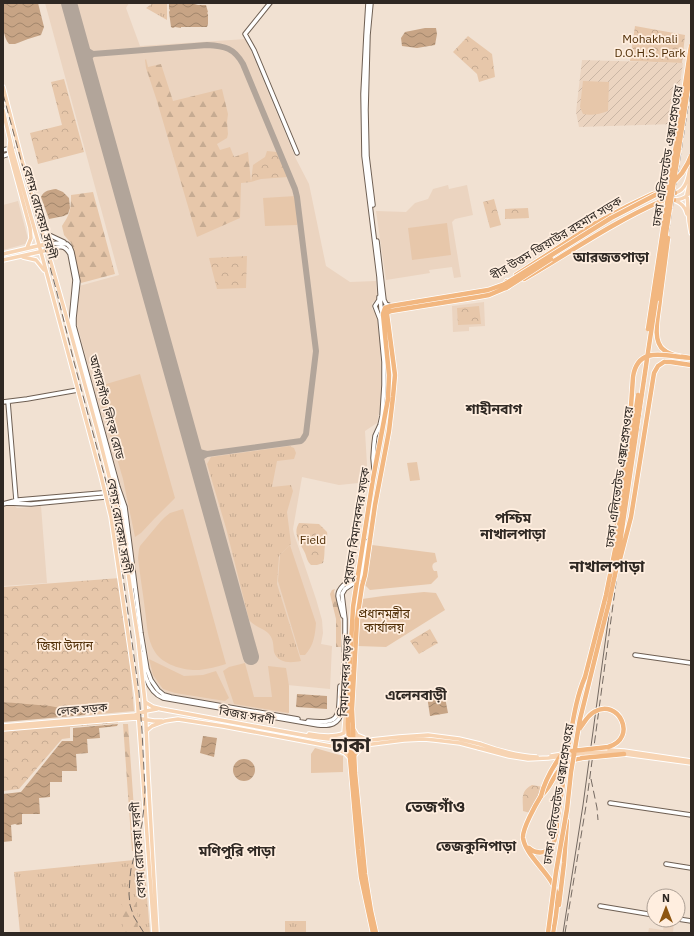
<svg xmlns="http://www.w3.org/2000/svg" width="694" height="936" viewBox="0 0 694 936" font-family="'IBM Plex Sans','Noto Sans Bengali',sans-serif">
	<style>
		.built { fill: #ebd4c0 }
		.industrial { fill: url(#industrial-furrows) }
		.grass { fill: url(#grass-tufts) }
		.forest { fill: url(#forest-firs) }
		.park { fill: url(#park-crowns) }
		.garden { fill: #e7c7aa }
		.water { fill: url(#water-waves) }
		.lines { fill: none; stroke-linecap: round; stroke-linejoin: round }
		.taxiway { stroke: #b2a59a; stroke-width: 6 }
		.runway { stroke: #b2a59a; stroke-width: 16 }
		.secondary-casing { stroke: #6e5f53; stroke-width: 5.5 }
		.primary-casing { stroke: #fff; stroke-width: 5.5 }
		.highway-casing { stroke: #fff; stroke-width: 6 }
		.secondary { stroke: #fff; stroke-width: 3.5 }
		.primary { stroke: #f7d4b3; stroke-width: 3.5 }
		.highway { stroke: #f2b780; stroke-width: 4.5 }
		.tram { stroke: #746961; stroke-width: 1 }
		.rail { stroke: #746961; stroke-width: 1; stroke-dasharray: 8 4; stroke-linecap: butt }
		.primary-bridge-casing { stroke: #fff; stroke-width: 5.5; stroke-linecap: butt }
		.highway-bridge-casing { stroke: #fff; stroke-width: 6; stroke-linecap: butt }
		.primary-bridge { stroke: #f7d4b3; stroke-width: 3.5 }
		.highway-bridge { stroke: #f2b780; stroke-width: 4.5 }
		.labels { text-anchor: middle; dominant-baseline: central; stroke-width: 3.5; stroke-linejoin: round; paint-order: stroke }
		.park-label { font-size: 12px; fill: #502e06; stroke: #ffeedf }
		.street-label { font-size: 12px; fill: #2f2823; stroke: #ffeedf }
		.quarter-label { font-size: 14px; font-weight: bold; fill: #2f2823; stroke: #ffeedf }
		.district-label { font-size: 16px; font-weight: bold; fill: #2f2823; stroke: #ffeedf }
		.town-label { font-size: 20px; font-weight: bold; fill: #2f2823; stroke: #ffeedf }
	</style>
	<defs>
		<pattern id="industrial-furrows" width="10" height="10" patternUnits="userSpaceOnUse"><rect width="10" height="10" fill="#ebd4c0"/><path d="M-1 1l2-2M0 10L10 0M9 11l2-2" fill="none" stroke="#cab6a5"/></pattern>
		<pattern id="grass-tufts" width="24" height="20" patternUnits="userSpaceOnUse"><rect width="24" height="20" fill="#e7c7aa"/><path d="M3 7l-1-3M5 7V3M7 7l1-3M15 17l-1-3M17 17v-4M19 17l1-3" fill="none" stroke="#c6ab92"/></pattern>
		<pattern id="forest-firs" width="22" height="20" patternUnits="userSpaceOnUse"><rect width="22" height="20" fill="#e7c7aa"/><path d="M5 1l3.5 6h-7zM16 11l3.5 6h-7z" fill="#c6ab92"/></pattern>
		<pattern id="park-crowns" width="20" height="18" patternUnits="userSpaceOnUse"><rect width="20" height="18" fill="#e7c7aa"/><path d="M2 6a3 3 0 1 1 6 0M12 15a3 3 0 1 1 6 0" fill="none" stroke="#c6ab92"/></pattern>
		<pattern id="water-waves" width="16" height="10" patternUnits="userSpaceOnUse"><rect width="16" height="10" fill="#c7a485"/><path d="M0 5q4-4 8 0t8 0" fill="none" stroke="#a2866c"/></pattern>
	</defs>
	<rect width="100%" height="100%" fill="#f1e1d2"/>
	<path class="built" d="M45,3H129L126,8L140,46L246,39L296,159L309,184L326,266L350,282L376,281L377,299L372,303V309L377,315L380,343L382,397L377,423L365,431L368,482L339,485L302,477L293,529L294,534L316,599L322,620L323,633L321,644L332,646L330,689L287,685L288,714L168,694L159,687L153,678L150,670L147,647L138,603L132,558L131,531L127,503L120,483L76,321L79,286L119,275Z
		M448,185L449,189L467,185L473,215L455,219L452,222L461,277L454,278L452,267L429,270L430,273L386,280L376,211L406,212L415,203L428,199L433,189Z
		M18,201L28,239L26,243L25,244L3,250V205Z
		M484,302L485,326L469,327V331L453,332L452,306Z
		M13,505L17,508H20L41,506L47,583L3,586V507Z
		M665,921L674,922L673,933H648L649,928L663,930Z"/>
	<path class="industrial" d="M582,60L683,63L674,124L579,127L576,112Z"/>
	<path class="grass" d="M153,3H167V20L146,8Z
		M289,446L294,448L296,453L294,459L277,461L272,487L291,485L293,491L287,512L291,544L279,556L277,584L301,661C292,663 278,664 274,652C273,646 274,640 269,634C264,628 256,628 249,620L226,528L207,464L211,457Z
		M144,859L150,933H20L14,872Z
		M285,921H306V933H285Z"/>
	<path class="forest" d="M146,59L148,67L161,64L173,101L222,89L228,114L227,122L228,134L227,138L217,144L220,150L230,147L234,157L248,152L251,182L241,183L240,218L197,237L157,101L146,68L145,60Z
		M93,192L115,274L81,283L71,243L64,235L62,226C70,214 71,210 71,195Z
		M335,589L334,592L338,606L341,622V647H336V619L330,594L332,590Z
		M123,724H128L137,851H132Z
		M137,902L138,933H123L122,903Z"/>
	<path class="park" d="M635,26L685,35L682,63L630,61Z
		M468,36L492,54L495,77L479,82L477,74L453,52Z
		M64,79L84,152L38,164L30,133L62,125L51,82Z
		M267,151L277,152L288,177L261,179L251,182L253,165L265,157Z
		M494,199L501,225L490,228L483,202Z
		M528,208L529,218L505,219V209Z
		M247,256L246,288L217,289L209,258Z
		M479,306L481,324L458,325L457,308Z
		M299,523L319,524L327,532C328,537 326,541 325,545C324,551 325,557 323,563L317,565H311C307,561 307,558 305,553C301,544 292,534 299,523Z
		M120,578L129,654L134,711L89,715L85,712L3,702V587Z
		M430,629L438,643L419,654L410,641Z
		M118,721V723L70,727V738L62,739L19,789L3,791V730Z
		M532,785L543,787L530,813L523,811C523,799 520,791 532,785Z"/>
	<path class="garden" d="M583,81L609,82L608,111C600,114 591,116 583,114L580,107Z
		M296,196L297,225L265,226L263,198Z
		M447,223L451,255L412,260L408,228Z
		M140,374L175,498L155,518L141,533L135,537L123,479L96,387Z
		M417,462L420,480L410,481L407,463Z
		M183,509L226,664C217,667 208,669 199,670C185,671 163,665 155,652C147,640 147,624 145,610C143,593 140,576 138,558L139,549L140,546L161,521L165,517L170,513Z
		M290,545L316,623C315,635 314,645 305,655H300L278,581L280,555Z
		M372,545L435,553L437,562C432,563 431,566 434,571H437L438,577L431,584L370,590L364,584Z
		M424,592L436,593L445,610L386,647L358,646L362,599L383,596Z
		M149,659L184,676L203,675L216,671L229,698L225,701L175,693L163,689L153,675Z
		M245,663L254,697H272L268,666L286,668L289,686V713L234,704L223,671L229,667Z
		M315,748L343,756V772L311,773V754Z"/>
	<path class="water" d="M3,3H38L44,27L41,35L28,39L15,44H9C1,35 3,14 3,3Z
		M169,3H191L198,5H206L208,12L207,13L208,14V24L207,27H181V28L175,27L173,28L171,27L169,12L170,10L169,9Z
		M425,28H436L437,34L435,45L417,48L402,46L401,38L405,32Z
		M56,189L63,192L69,198L70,208L68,214L64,216L49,219L41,197C44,190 50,190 56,189Z
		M444,692L448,713L430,716L427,696Z
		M297,694L327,696V709L296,707Z
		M3,702L50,706L86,713L85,715L3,722Z
		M118,724L117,726L99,728L100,738L87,739L88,753L76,754L77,771H62V782H50V797L39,798L40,814H22V824L18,825L15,824L11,825L12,841L3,842V794L21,792L62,741H73V728Z
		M203,736L217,738L214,757L200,753Z
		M233 770a11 11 0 1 1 22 0a11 11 0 1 1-22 0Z"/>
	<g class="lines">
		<path class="taxiway" d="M80,45L88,51L93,54
			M86,64L88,58L93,54L207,45C225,46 234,48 243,64L295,189L297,197L316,351L306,434L303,439L301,441L207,454L200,458L198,465
			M192,446L199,452L207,454"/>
		<path class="runway" d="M69,3L251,657"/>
		<defs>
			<path id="secondary" d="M270,3L245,34L254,50L297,153
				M368,3L366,35L363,94L364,156L379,277L381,309L382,312L384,314
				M371,3L368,35L366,110L367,156L373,205
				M3,150L12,148
				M3,156L12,153
				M42,231L47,234L64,242
				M377,241L384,300L386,304L391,306
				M46,244L59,243L67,244L70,247L72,252L78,281L74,318V326L118,487L125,507L141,633L147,669L151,680L158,690L164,695L171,697L298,719
				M48,250C57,247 64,243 70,254L75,280L71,323L113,479L115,488L120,500L124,517L132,587
				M3,402L27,399L78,390
				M8,402L16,500L17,502
				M374,469L373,458L374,444L375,436L380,425L382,416L384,385V362L380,319L375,306L379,300V297
				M7,503L31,504L116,496
				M3,504L18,500L113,492
				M343,616C341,609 339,602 338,596C338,586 351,580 358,575
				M141,653C143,669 146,691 163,698L318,725C330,726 339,725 342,711L345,632V619L342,594L345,589L361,578L366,546L367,542L370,540
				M635,655L691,663
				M308,721C343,725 338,715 340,686
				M610,803L691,815
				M666,864L691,868
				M600,906L654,915
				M678,919L691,921"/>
			<path id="primary" d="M3,87L22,161L65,312L97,429L114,496L123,539L138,639L145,702L148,774L157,933
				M3,110L13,153L41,252L101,476L111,517L137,696L154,933
				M10,141L9,149L10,154L30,228L31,238L27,248
				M691,177L687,194L689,221L691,233
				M675,193C688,190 689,173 691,161
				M674,200C681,203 685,206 687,214
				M676,200C683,199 688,197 691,190
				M3,254L46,244
				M23,257L36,260L44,270
				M3,260L48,250
				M145,702L153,707L161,709L313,737L329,739L354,738L371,740L399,737L428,735L459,739L480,744
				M3,726L135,715L146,711L157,709
				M3,729L136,718L154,721H162
				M354,730L357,735L364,738
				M146,731L152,726L165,721L178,719L223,726L341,748L404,740L424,739L434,740L460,743L479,748
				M309,734C320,736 334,738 344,733L347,695
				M336,749L345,753L350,758
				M355,755L360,749L364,746"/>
			<path id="highway" d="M516,275L596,223L628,206L653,194L658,193H675
				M524,279C569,253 612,223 659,202L664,200H674
				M660,299C659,313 651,341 664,350C671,356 682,357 691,358
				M664,362H671L691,365
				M616,535L618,507
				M529,848C537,855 550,854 554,842C556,836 557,830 557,823
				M559,905L564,863L567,821
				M373,933L361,877L358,850L350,758L348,724L350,662L353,607L373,479L388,399L389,375L383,314L385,308L391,306L488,290L505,284L507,281
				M376,933L371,911L365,874L362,843L355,773L352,709L357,620L362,586L365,575L375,505L389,431L393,397L395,375L387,314L388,312L391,311L478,297L489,295L508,287
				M553,933C555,921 558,908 557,896C554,875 526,858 523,838C522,829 536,804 541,796C543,794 545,792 547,789C553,781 556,771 565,764C570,761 576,759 582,758"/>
		</defs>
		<use href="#secondary" class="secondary-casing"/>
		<use href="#primary" class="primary-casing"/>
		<use href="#highway" class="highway-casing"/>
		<use href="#secondary" class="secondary"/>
		<use href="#primary" class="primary"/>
		<use href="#highway" class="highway"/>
		<path class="tram" d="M563,933L583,805L609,614L656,293L673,193L677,156L691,72"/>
		<path class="rail" d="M3,94L56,289L74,362L108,489L118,540L139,693L142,731L145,790L144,807L142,824L131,869L130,877L129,894L130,905L134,917L144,933
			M591,779L597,808L598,820
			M565,933L586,806L628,493L639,429L658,294L662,275L691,87"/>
		<defs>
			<path id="primary-bridge" d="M480,744C499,751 517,756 537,757
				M479,748L509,756L528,759L548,758L585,753L610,752L691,763
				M609,750L624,751L691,761
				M551,756L575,752"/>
			<path id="highway-bridge" d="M505,284L611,218L663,191L673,183L682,173L688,163L691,156
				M506,288L551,259
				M660,299L668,238
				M648,329L691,46
				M629,435L633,377C637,349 659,354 681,357
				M618,507L626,456
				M619,563L631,517L654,373L658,366L664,362
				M572,751L608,747C639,738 618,697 594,712C588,715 584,723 580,728
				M582,758L624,754
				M541,796C545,779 557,760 568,746
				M557,823C561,796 565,770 569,743C573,721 576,698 585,677L606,595L617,540L638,395
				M548,933L556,872L567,809L571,772L580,719L600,638L609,603L616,570L647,359L691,68"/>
		</defs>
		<use href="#primary-bridge" class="primary-bridge-casing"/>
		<use href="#highway-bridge" class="highway-bridge-casing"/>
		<use href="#primary-bridge" class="primary-bridge"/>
		<use href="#highway-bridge" class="highway-bridge"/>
	</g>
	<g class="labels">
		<g class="park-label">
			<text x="650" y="38">Mohakhali<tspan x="650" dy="14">D.O.H.S. Park</tspan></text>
			<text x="313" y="539">Field</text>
			<text x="384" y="613">প্রধানমন্ত্রীর<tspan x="384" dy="14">কার্যালয়</tspan></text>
			<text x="65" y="645">জিয়া উদ্যান</text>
		</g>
		<g class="street-label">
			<text transform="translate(667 156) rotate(-81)">ঢাকা এলিভেটেড এক্সপ্রেসওয়ে</text>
			<text transform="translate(40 212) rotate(74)">বেগম রোকেয়া সরণী</text>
			<text transform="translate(556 238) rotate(-31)">বীর উত্তম জিয়াউর রহমান সড়ক</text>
			<text transform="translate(107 407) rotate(75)">আগারগাঁও লিংক রোড</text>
			<text transform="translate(619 477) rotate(-82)">ঢাকা এলিভেটেড এক্সপ্রেসওয়ে</text>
			<text transform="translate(120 526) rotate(80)">বেগম রোকেয়া সরণী</text>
			<text transform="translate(356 526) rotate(-81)">পুরাতন বিমানবন্দর সড়ক</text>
			<text transform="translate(345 676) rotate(-87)">বিমানবন্দর সড়ক</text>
			<text transform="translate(82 709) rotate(-5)">লেক সড়ক</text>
			<text transform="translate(247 715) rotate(10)">বিজয় সরণী</text>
			<text transform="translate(558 794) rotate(-81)">ঢাকা এলিভেটেড এক্সপ্রেসওয়ে</text>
			<text transform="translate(138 850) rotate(-94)">বেগম রোকেয়া সরণী</text>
		</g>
		<g class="quarter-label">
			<text x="611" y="257">আরজতপাড়া</text>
			<text x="494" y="409">শাহীনবাগ</text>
			<text x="513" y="518">পশ্চিম<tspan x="513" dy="16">নাখালপাড়া</tspan></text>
			<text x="416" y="695">এলেনবাড়ী</text>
			<text x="476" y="846">তেজকুনিপাড়া</text>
			<text x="237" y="851">মণিপুরি পাড়া</text>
		</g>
		<g class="district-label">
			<text x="607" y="566">নাখালপাড়া</text>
			<text x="435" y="806">তেজগাঁও</text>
		</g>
		<g class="town-label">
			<text x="351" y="744">ঢাকা</text>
		</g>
	</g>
	<rect width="694" height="936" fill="none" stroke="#2f2823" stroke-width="8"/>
	<g transform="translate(666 908)"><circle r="19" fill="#ffeedf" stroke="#ac9f94"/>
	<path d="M0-3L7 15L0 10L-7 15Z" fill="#8e550f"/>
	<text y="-6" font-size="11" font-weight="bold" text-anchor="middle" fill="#2f2823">N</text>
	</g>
</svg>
